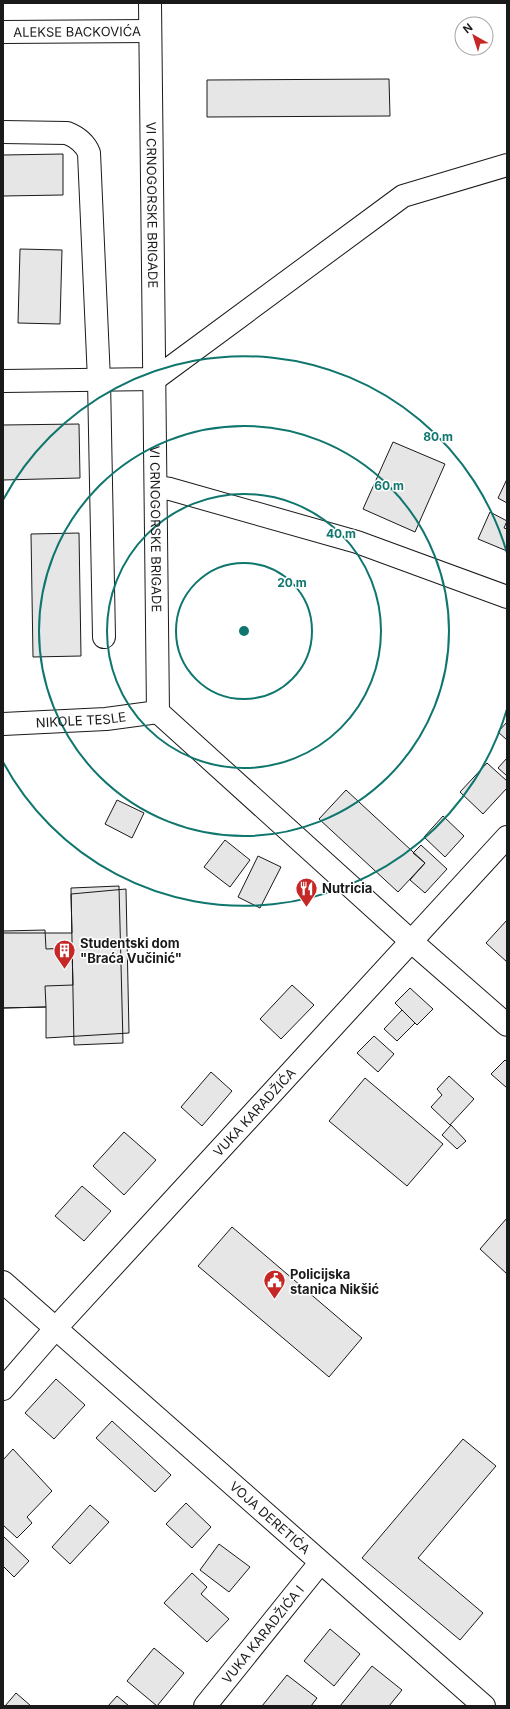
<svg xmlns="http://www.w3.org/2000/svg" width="510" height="1709" viewBox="0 0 510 1709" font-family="Inter,sans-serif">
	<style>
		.building { fill: #e6e6e6; stroke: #1a1a1a }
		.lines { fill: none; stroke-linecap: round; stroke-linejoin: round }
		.minor-casing { stroke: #1a1a1a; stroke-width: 24 }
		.minor { stroke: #fff; stroke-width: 22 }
		.ring { fill: none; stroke: #0f766e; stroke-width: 2 }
		.labels { text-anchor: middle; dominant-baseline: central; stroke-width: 3; stroke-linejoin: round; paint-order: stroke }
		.street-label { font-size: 13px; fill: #1a1a1a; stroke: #fff }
		.poi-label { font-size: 13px; font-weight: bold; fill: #1a1a1a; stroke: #fff; text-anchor: start }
		.centre { fill: #0f766e; stroke: #fff; stroke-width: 2 }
		.ring-label { font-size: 12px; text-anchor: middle; font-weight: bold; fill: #0f766e; stroke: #fff; stroke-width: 3; stroke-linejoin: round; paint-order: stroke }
	</style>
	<rect width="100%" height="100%" fill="#fff"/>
	<path class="building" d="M389,79L390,116L207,117V80Z
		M63,154V195L3,196V155Z
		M20,249L62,250L60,324L18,323Z
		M79,424L80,478L3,480V425Z
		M393,442L445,464L415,532L363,509Z
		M507,479V503L498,498Z
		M490,512L507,521L504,528L507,529V551L478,539Z
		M79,533L81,656L33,657L31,534Z
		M507,722V740L498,732Z
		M507,758V776L498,768Z
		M487,763L507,781V788L483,814L460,792Z
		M346,790L425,863L398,892L319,819Z
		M117,800L144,813L132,838L105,824Z
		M443,816L464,836L445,857L424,837Z
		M225,840L250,860L230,887L204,867Z
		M421,845L447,869L425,893L410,880L425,863L413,853Z
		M258,856L281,867L260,908L238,897Z
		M119,886L123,1043L74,1045L71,888Z
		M126,889L129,1033L46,1038V1007L3,1008V933H72L71,894Z
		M507,920V962L486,943Z
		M45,930L46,949L72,948L73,985L45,986L46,1007L3,1008V931Z
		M292,985L314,1005L281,1039L260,1019Z
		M410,988L433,1009L417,1025L395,1003Z
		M402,1010L415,1023L397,1041L384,1029Z
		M374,1036L394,1054L378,1072L357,1053Z
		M505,1060L507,1062V1088L491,1074Z
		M211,1072L232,1091L202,1126L181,1107Z
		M449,1076L474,1099L450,1125L431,1107L442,1095L437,1089Z
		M365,1078L443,1144L407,1186L329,1121Z
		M451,1125L466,1141L457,1149L442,1135Z
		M124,1132L156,1160L124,1195L93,1166Z
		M82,1186L111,1211L84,1241L55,1216Z
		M507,1218V1274L480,1249Z
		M232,1227L362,1338L329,1377L198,1266Z
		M56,1379L85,1405L54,1439L25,1413Z
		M112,1421L171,1475L155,1492L96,1438Z
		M463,1439L496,1466L418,1558L483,1613L460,1640L362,1558Z
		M13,1449L52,1491L27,1517L32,1523L17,1538L3,1525V1460Z
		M186,1503L211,1527L192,1548L166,1524Z
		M90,1505L109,1522L70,1564L52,1547Z
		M3,1536L29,1561L14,1577L4,1567L3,1569Z
		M219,1544L250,1567L229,1592L200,1570Z
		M192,1573L207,1587L201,1594L229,1619L207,1642L164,1603Z
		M330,1629L360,1654L334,1686L304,1661Z
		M154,1648L184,1673L157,1706L127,1681Z
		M372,1666L402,1690L389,1706H340Z
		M287,1675L317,1698L311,1706H262Z
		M16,1693L31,1706H5Z
		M117,1696L129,1706H108Z"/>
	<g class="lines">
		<defs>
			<g id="minor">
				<path id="s1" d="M150,3L158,712L412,942L507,1025"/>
				<path id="s2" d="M3,32L150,31"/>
				<path d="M3,132L67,133C77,137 85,143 89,153L99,380L104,637"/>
				<path d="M3,381L155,379L403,196L507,165"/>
				<path d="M156,487L170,489L357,542L507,597"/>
				<path id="s3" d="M3,724L106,719L158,712"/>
				<path id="s4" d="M3,1282L484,1706"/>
				<path id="s5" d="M3,1389L55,1329L507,837"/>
				<path id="s6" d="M205,1706L320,1563"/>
			</g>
		</defs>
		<use href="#minor" class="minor-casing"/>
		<use href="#minor" class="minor"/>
	</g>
	<g class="ring">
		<circle cx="244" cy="631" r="68"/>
		<circle cx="244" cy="631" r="137"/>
		<circle cx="244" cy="631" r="205"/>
		<path d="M507 709A274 274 0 0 1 3 762M3 500A274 274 0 0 1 507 553"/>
	</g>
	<defs>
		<symbol id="restaurant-pin" viewBox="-11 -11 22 30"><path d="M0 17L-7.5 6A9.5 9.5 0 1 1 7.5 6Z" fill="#c62828" stroke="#fff"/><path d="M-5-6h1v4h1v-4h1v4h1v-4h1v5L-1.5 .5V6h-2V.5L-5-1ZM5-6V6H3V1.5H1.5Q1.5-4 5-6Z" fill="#fff"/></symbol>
		<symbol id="building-pin" viewBox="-11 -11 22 30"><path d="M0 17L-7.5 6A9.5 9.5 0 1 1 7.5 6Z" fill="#c62828" stroke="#fff"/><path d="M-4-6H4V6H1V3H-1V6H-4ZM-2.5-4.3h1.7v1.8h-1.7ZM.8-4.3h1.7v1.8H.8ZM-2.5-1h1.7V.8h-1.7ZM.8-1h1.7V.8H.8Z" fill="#fff"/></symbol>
		<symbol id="civic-pin" viewBox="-11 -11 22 30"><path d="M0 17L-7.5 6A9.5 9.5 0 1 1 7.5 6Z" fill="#c62828" stroke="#fff"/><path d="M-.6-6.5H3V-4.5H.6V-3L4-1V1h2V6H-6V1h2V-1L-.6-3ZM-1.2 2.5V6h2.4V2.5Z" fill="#fff"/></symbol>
	</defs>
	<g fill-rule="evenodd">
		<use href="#restaurant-pin" x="294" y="876" width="25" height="34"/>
		<use href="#building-pin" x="52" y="938" width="25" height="34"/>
		<use href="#civic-pin" x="262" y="1268" width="25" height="34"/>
	</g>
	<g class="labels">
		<g class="street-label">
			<text stroke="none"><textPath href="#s2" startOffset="74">ALEKSE BACKOVIĆA</textPath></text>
			<text stroke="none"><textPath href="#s1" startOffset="202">VI CRNOGORSKE BRIGADE</textPath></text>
			<text stroke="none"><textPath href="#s1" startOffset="526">VI CRNOGORSKE BRIGADE</textPath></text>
			<text stroke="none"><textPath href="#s3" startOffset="78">NIKOLE TESLE</textPath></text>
			<text stroke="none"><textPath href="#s5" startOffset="374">VUKA KARADŽIĆA</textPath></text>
			<text stroke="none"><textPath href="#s4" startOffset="356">VOJA DERETIĆA</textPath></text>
			<text stroke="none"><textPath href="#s6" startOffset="92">VUKA KARADŽIĆA I</textPath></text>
		</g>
		<g class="poi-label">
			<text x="322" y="888">Nutricia</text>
			<text x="80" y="943">Studentski dom<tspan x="80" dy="15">"Braća Vučinić"</tspan></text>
			<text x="290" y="1274">Policijska<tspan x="290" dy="15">stanica Nikšić</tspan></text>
		</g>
	</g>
	<circle cx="244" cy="631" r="6" class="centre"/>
	<g class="ring-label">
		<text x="438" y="441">80 m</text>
		<text x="389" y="490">60 m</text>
		<text x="341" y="538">40 m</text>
		<text x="292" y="587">20 m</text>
	</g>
	<rect width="510" height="1709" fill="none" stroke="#1a1a1a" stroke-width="8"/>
	<g transform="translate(474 36) rotate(321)"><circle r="19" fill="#ffffff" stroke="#a3a3a3"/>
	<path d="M0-3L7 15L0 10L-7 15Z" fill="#c62828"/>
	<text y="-6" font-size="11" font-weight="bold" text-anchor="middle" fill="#1a1a1a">N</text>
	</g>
</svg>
